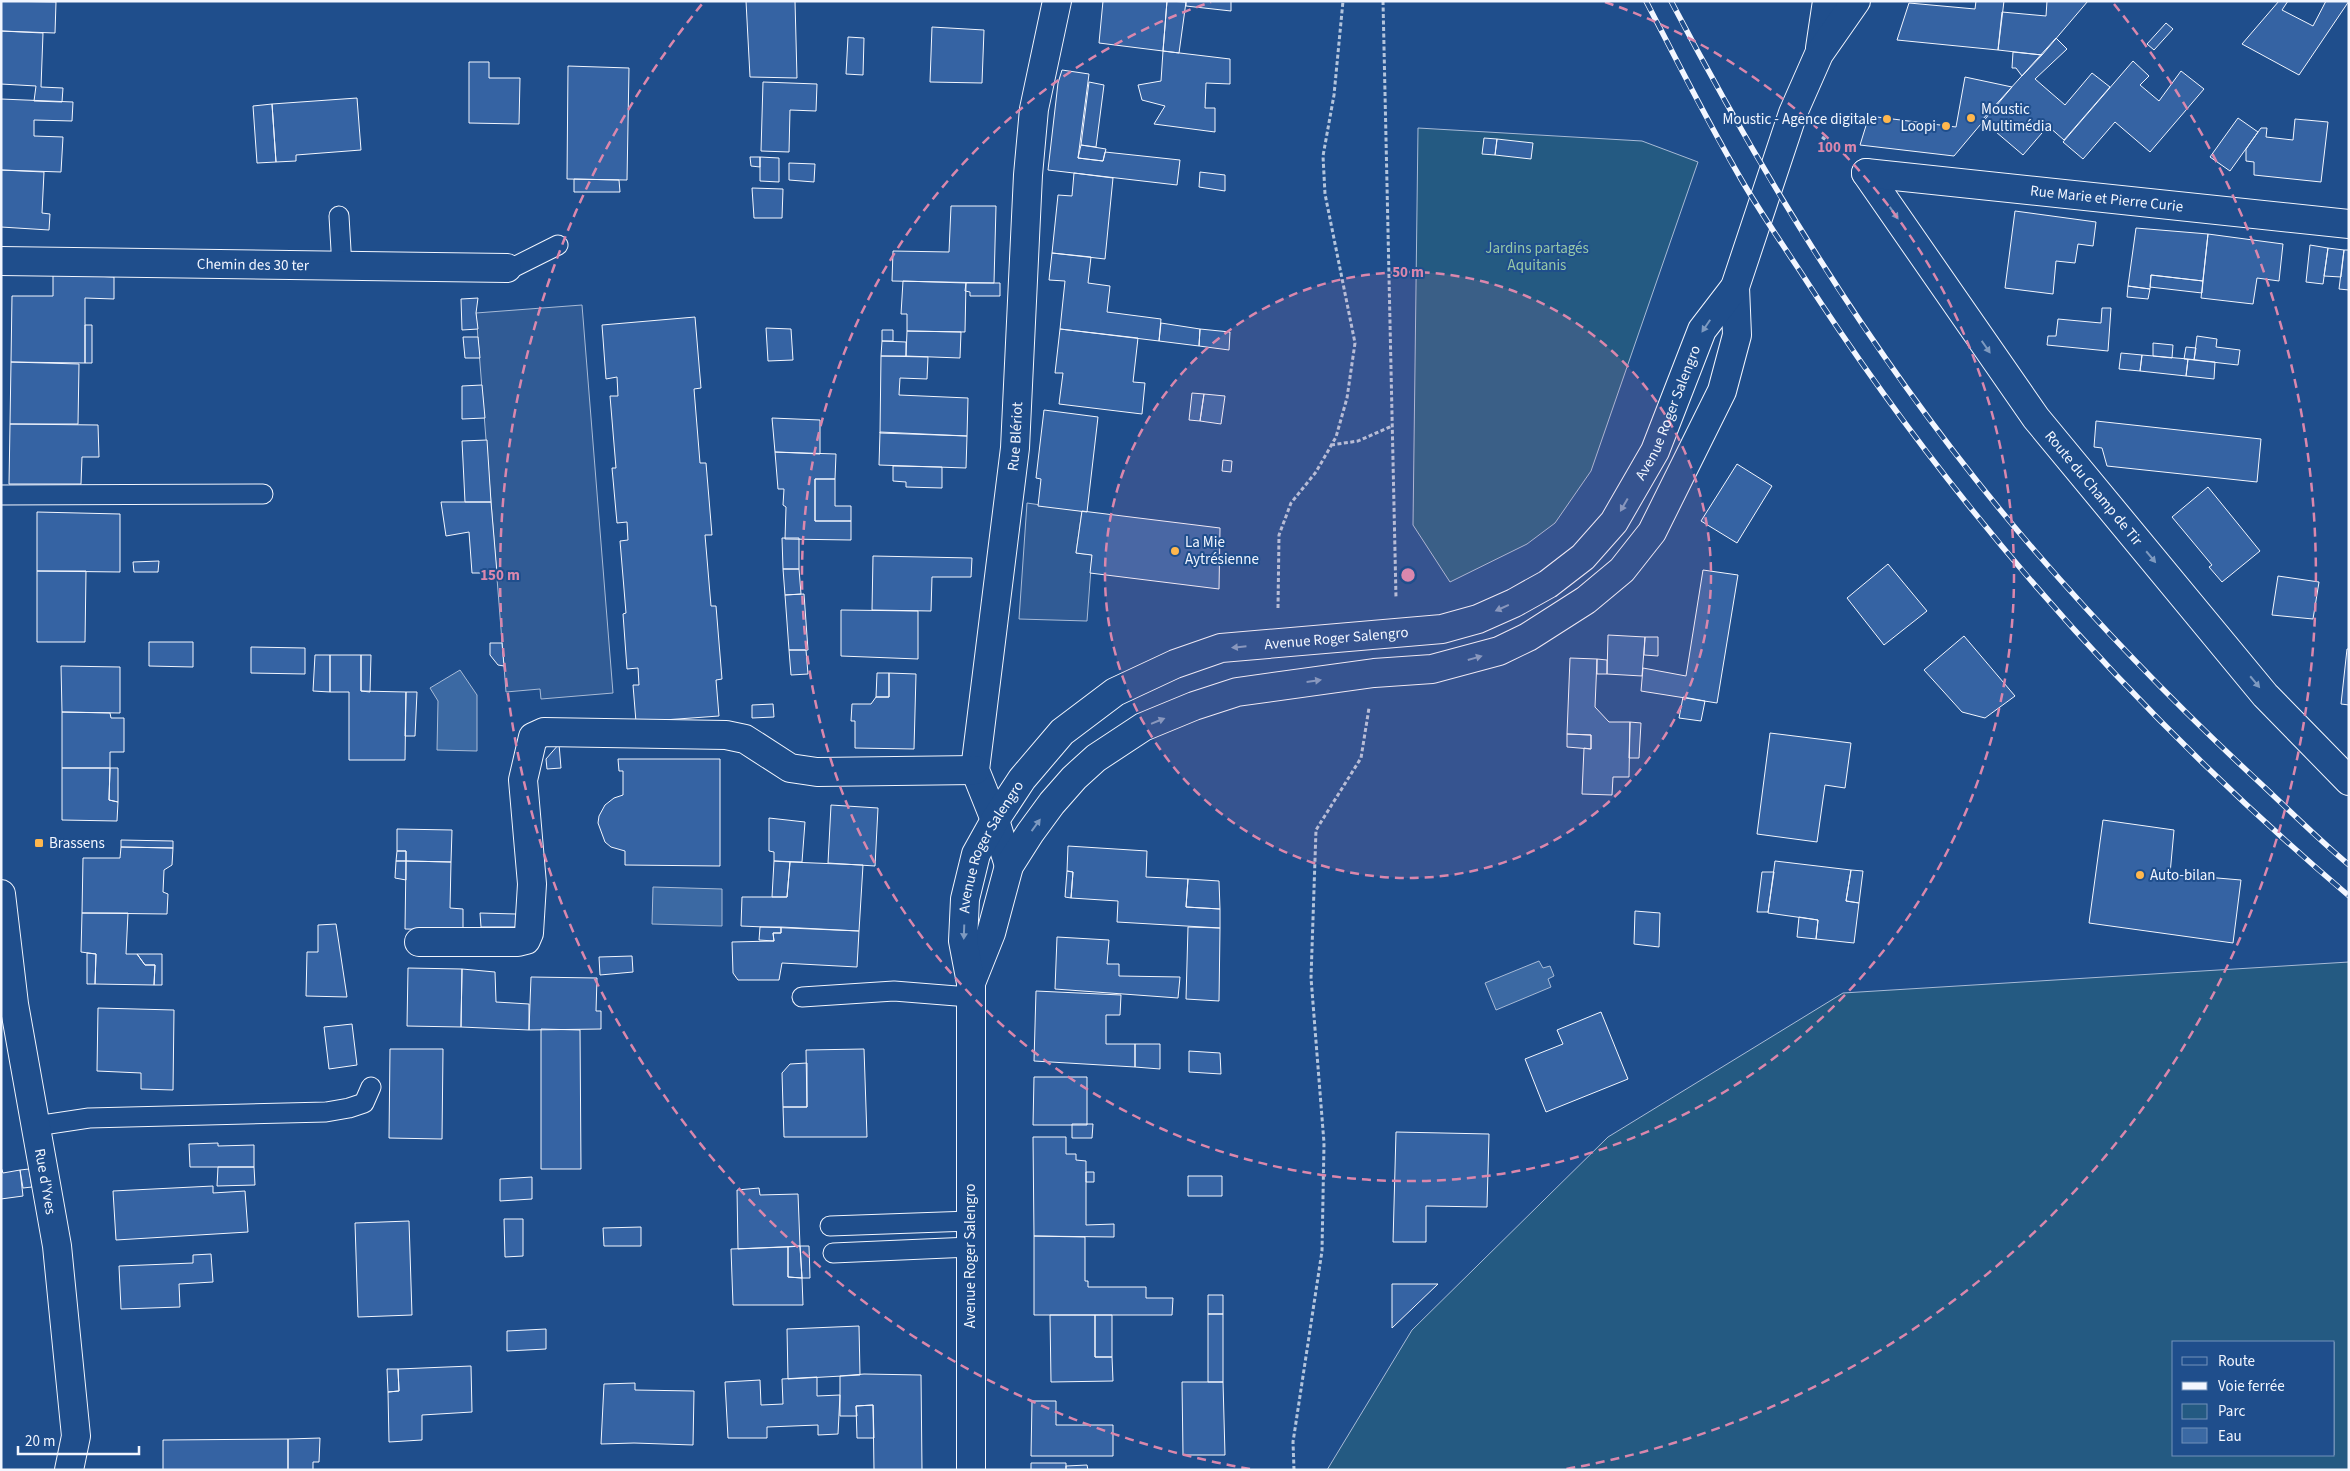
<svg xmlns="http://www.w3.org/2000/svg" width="2350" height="1471" viewBox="0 0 2350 1471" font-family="'Source Sans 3',sans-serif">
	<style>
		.green { fill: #245a82; stroke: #a8bbd7; fill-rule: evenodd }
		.parking { fill: #305b95; stroke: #a8bbd7 }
		.water { fill: #3b69a3; stroke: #a8bbd7 }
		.building { fill: #3563a3; stroke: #f2f6ff }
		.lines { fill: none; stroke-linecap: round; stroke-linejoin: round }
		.lane-casing { stroke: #f2f6ff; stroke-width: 21 }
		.street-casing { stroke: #f2f6ff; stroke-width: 30 }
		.secondary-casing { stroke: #f2f6ff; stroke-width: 30 }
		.primary-casing { stroke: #f2f6ff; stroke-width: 30 }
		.path { stroke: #b3c4dc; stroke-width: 3; stroke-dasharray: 4 2.5; stroke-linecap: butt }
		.lane { stroke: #1f4e8c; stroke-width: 19 }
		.street { stroke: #1f4e8c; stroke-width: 28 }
		.secondary { stroke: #1f4e8c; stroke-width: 28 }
		.primary { stroke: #1f4e8c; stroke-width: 28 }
		.rail-casing { stroke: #f2f6ff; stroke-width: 5.5 }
		.rail { stroke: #1f4e8c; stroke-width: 4; stroke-dasharray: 11; stroke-linecap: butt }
		.oneway { fill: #7e9ac0 }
		.ring { fill: none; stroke: #da87ad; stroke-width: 2.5; stroke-dasharray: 9 6 }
		.poi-dot { fill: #ffb74d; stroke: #1f4e8c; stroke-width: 2 }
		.labels { text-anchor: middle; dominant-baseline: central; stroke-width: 4; stroke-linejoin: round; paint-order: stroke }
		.poi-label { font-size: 15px; fill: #f2f6ff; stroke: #1f4e8c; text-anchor: start }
		.street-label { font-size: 15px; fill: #f2f6ff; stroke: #1f4e8c }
		.park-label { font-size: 15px; fill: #97c8a6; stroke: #1f4e8c }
		.centre { fill: #da87ad; stroke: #1f4e8c; stroke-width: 2.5 }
		.ring-label { font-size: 15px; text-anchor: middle; font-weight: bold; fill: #da87ad; stroke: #1f4e8c; stroke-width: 4; stroke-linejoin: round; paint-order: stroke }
	</style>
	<rect width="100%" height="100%" fill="#1f4e8c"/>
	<path class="green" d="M1418,128L1642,141L1698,162L1591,471L1555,523L1527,544L1450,582L1413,525Z
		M2349,962V1470H1327L1412,1330L1608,1137L1843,993ZM2174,1342H2334V1455H2174Z"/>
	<path class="parking" d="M582,305L613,693L541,699L540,689L506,692L476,313Z
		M1027,503L1082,511L1076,553L1092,555L1087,621L1019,619Z"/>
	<path class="water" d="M460,670L477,695V751L437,750L438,701L430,688Z
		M653,887L722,889V926L652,924Z
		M1539,961L1543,968L1550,966L1554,976L1548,979L1551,987L1496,1010L1485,983Z"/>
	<path class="building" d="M1,1L56,2L55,33L1,31Z
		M746,1H795L797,78L750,77Z
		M1103,1H1167L1163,51L1099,43Z
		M1167,1L1186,2L1179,53L1163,51Z
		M1231,1V11L1186,6V1Z
		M1976,1H2004L1998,50L1897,40L1909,3L1975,9Z
		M2047,1H2088L2042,55L1998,50L2002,12L2046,16Z
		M2279,1H2288L2282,10L2313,26L2326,1H2349L2299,75L2242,44Z
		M2166,23L2173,29L2154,50L2147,44Z
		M932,27L984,30L982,83L930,82Z
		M1,31L43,33L41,87L63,88L62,102L34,101L36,86L1,84Z
		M848,37L864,38L863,75L846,74Z
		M2056,38L2067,49L2035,79L2065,105L2092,73L2110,87L2064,140L2048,126L2023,155L1982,120Z
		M1163,51L1230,59V84L1206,83L1205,108H1215V132L1154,124L1165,106L1142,100L1138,85L1161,81Z
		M2013,52L2042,55L2022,76L2016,68H2012Z
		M2133,61L2149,76L2140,85L2159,101L2181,71L2204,89L2150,152L2115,122L2083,159L2063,142Z
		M469,62H489V78H520L519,124L469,123Z
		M568,66L629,68L627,180L567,179Z
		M1062,70L1089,74L1078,158L1103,161L1105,152L1180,160L1177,185L1048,170L1058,83Z
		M1965,77L2012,87L1954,156L1860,145L1869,116L1956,127Z
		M763,82L817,84L816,111L790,110L789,152L761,151Z
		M1089,82L1104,85L1096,147L1081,145Z
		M357,98L361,150L296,155V161L276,162L272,104Z
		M1,99L73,102L72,121L34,120V136L63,137L61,172L1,170Z
		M272,104L276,162L257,163L253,106Z
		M2238,118L2258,132L2230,171L2210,157Z
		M2295,119L2328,122L2321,182L2254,175V162L2246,161V149L2258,132L2261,128H2267L2266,137L2293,140Z
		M1484,138L1497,139L1495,155L1482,154Z
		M1497,139L1533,143L1531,159L1495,155Z
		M1081,145L1106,149L1103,161L1078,158Z
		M750,157H760V167L751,166Z
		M760,157L779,158V182L760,181Z
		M789,163L815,164L814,182L789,180Z
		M1,170L44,172L42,213L50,214L49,230L1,227Z
		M1200,172L1225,175V191L1199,187Z
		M1074,173L1113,178L1105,259L1052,253L1058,195L1072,196Z
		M574,179L619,180L620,192H574Z
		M752,188L783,189L782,218H754Z
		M951,206H996L994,283L892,281L893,251L949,252Z
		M2015,211L2096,222L2093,246L2078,244L2075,263L2056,261L2053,294L2005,288Z
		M2136,228L2208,234L2203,281L2151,275L2150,289L2128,286Z
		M2208,234L2283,244L2279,281L2257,278L2253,304L2201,298Z
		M2310,245L2328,248L2323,284L2306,282Z
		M2328,248L2344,250L2341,277L2324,276Z
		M2344,250H2349V290L2339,289Z
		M1052,253L1091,257L1088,283L1110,286L1107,312L1161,319L1159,341L1060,329L1065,281L1049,280Z
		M53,274L114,277V299L85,298V363L11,362L12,296H53Z
		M2151,275L2203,281L2202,293L2150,287Z
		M903,281L966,283L965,332L907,331V314H901Z
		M966,283H1000V296H970V292L965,291Z
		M2128,286L2150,289L2148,299L2127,297Z
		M478,298L476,313L478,329L462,330L461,299Z
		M2102,308H2111L2108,351L2047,345L2048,336H2056L2058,319L2101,323Z
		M695,317L701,388L694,389L700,463H706L712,535H705L711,606H716L722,679L716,680L719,716L636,722L633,685H639L638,668L627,669L623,614L626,613L620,541L628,540L627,522L617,523L612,468H616L610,396H618L617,377L606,379L602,325Z
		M1161,323L1200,329L1199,346L1159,341Z
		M85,325H92V363H85Z
		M766,328L791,329L793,360L768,361Z
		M1060,329L1138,338L1133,382L1145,383L1142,414L1059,404L1063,373H1055Z
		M1200,329L1230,332L1229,350L1199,346Z
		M882,330H893V341H882Z
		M907,331L961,332L960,358L906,356Z
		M2197,336L2217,339L2216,347L2240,350L2238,365L2194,360Z
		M463,337H478L480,358H465Z
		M882,341L906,342V356H881Z
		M2153,343L2173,345L2172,358L2153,356Z
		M2186,347L2196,348L2194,360L2184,359Z
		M2121,353L2142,355L2140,371L2119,369Z
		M2142,355L2188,359L2186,376L2140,371Z
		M881,356L928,357L927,379L900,378L899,395L968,398L967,436L880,433Z
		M2188,359L2215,362L2214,379L2186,376Z
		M11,362L79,364L78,424H10Z
		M482,385L485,418L462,419V386Z
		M1192,393L1204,394L1200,421L1189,420Z
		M1204,394L1225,396L1221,424L1200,421Z
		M1044,410L1098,417L1087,512L1038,506L1041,479L1036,478Z
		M772,418L820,420V454L775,452Z
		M2096,421L2261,439L2257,482L2107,466L2102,448L2094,447Z
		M10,424L98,425L99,457H82L81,484H9Z
		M880,432L967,436L966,468L879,465Z
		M487,440L491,502H465L462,441Z
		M775,452L836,454L835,479H815V521H851V540L785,539L786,507L783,505L784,489H778Z
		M1223,460L1232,461L1231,472L1222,471Z
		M1737,464L1772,486L1737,543L1701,521Z
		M893,466L942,467V488L906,487V482L893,481Z
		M815,479H835V506H851V521H815Z
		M2208,487L2260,551L2222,582L2209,567L2212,565L2172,517Z
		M441,502H491L497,573H472L469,532L446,536Z
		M1082,511L1220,528L1219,589L1090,573L1092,555L1076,553Z
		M37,512L120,514V572L37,571Z
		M782,538H799V569H783Z
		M873,556L972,558L971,577H932L931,611L872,610Z
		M159,561L158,572H134L133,562Z
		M1888,564L1927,611L1884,645L1847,598Z
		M783,569H799L801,594L785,595Z
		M1703,570L1738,575L1717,703L1641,691L1643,668L1686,676Z
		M37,571H86L85,642H37Z
		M2278,576L2319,582L2313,619L2272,615Z
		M804,594L808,650H789L785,595Z
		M841,610L918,611V659L841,656Z
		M1608,635L1645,637L1642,676L1607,674Z
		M1964,636L2015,696L1985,718L1962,712L1924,670Z
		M1645,637H1658V656L1644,655Z
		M149,642H193V667L149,666Z
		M490,643H502L504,666L498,665L490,655Z
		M251,647L305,648V674L251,673Z
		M2347,649H2349V705L2341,704Z
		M789,650H806L808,674L791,675Z
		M315,655H330V692L313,691Z
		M330,655H361V691L406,692L405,760H349V692H330Z
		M361,655H371L370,692L361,691Z
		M1570,658L1597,659L1595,707L1609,722H1630L1629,777H1613L1612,795L1582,794L1584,748L1591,749V735L1567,734Z
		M1597,659L1607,660V674H1597Z
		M61,666L120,667V713L62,712Z
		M877,673H889V697H876Z
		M889,673L916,674L914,749L855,748V721H851L852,704H871L876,697H889Z
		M406,692H417L415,736H405Z
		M1683,697L1705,701L1701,721L1679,718Z
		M773,704L774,717L752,718V705Z
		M62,712L110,713L111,718H124V752H110V768H62Z
		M1630,722L1641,723L1639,758H1629Z
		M1770,733L1851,743L1845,788L1825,785L1817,842L1757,834Z
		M1567,734L1591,735V749L1567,747Z
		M559,744L561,768L547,769L546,759Z
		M618,759H720V866L625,865V851L611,847L605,842L598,823L599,816L605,805L614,798L623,795V771H619Z
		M62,768H110L109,800L118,802L117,821L62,820Z
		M110,768H118V802L109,800Z
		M831,805L878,808L875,866L828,863Z
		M769,818L805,822L802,862L774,861V852L769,851Z
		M2103,820L2174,830L2170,874L2241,880L2233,943L2089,923Z
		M397,829L452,830L451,862L406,861V851H397Z
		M121,840L173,841V848L121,847Z
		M1068,846L1147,851L1146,877L1188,879L1186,907L1220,909V928L1117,922L1118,901L1071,898L1073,872L1067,871Z
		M121,847L173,848L172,865L164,870L163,892L168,894L167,914L82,913L83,858H120Z
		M397,851H406V861H396Z
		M396,861H406V880L395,878Z
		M406,861L451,862L450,908L463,909V930L405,929Z
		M774,861L790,862L787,897H772Z
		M1775,861L1851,870L1846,901L1859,903L1854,943L1816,939L1818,920L1768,913Z
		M790,862L863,865L859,931L741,926L742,897H787Z
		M1851,870L1863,871L1859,903L1846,901Z
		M1067,871L1073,872L1071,898L1065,897Z
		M1762,872H1774L1768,912H1757Z
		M1188,879L1219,881L1220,909L1186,907Z
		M1635,911L1660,913L1659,947L1634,944Z
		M82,913H128L126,954H137L145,965H155L154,985L95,984L96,954L81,952Z
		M480,913L516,914L517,927H481Z
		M1799,917L1818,920L1816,939L1797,937Z
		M336,924L347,997L306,996L307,952H318V925Z
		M760,927H781V933H773L774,941L759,940Z
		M781,927L859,931L857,967L782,963L779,980H738L733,973L732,942L774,941L773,933H781Z
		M1188,927L1220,928L1219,1001L1186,999Z
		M1057,937L1109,940L1107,964H1119V976L1180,977L1178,998L1055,989Z
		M87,953L96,954L95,984H87Z
		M137,954H162V985H154L155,965H145Z
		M632,956L633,972L600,975L599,957Z
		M408,968L462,969L461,1027L407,1026Z
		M462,969L495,972L496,1002L529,1004V1030L461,1027Z
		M531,977L597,978L596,1011H601V1029L529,1030Z
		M1036,991L1121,995L1120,1015H1106V1044H1135V1067L1034,1061Z
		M98,1008L174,1010L173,1090L141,1089V1073L97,1071Z
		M1601,1012L1628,1079L1546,1112L1525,1059L1563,1044L1557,1030Z
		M352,1024L357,1065L329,1069L324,1027Z
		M541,1029L580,1030L581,1169H541Z
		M1135,1044H1160V1069L1135,1067Z
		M390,1049H443L442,1139L389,1138Z
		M864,1049L867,1137H784L783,1107H807L806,1050Z
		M1189,1051L1220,1053L1221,1074L1189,1072Z
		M807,1063V1107H783L782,1073L790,1064Z
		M1034,1077H1087V1125H1033Z
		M1072,1124H1093L1092,1138H1072Z
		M1396,1132L1489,1134L1487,1207L1426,1206V1242H1393Z
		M1033,1137H1066V1154H1076V1160L1086,1161V1225L1114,1224V1237L1034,1236Z
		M218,1143V1146L254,1145V1167H190L189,1144Z
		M1,1167L3,1173L20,1170L23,1196L1,1199Z
		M218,1167H254L255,1185L217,1186Z
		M29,1169L32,1187L23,1188L20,1170Z
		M1086,1172H1094V1182H1086Z
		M1188,1176H1222V1196H1188Z
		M532,1177V1199L500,1201V1179Z
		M213,1186V1193L245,1191L248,1232L116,1240L113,1191Z
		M759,1188L760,1195L798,1194L800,1246L738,1249L737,1190Z
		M504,1219H523V1256L505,1257Z
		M409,1221L412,1315L358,1317L355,1223Z
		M641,1227V1246H604L603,1228Z
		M1034,1236L1085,1237V1281H1088V1287H1146V1298H1173L1172,1315H1034Z
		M800,1246L802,1278L788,1277V1247Z
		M800,1246H809L810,1278H802Z
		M788,1247V1277L802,1278L803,1305H733L731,1249Z
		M211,1254L213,1282L179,1284L180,1307L121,1309L119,1266L193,1263V1255Z
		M1392,1284H1438L1392,1328Z
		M1208,1295H1223V1314H1208Z
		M1208,1314H1223V1382H1208Z
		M1050,1315H1095V1357H1112L1113,1381L1051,1382Z
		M1095,1315H1112V1357H1095Z
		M859,1326L860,1375L788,1379L787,1329Z
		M546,1329V1349L507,1351V1331Z
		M471,1366L472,1412L422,1415V1440L389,1442L388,1392L399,1391L398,1369Z
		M387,1369H398L399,1391L388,1392Z
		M864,1374L921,1375L922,1470H874L873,1405L856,1406L857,1416H840V1376Z
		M817,1377V1396L840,1395L838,1434L818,1435V1425L767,1427V1438H728L725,1382L760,1380L761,1405L783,1404L782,1379Z
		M1182,1382H1223L1225,1455H1183Z
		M635,1383V1390L694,1391L693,1445L634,1443L601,1444L604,1384Z
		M1032,1401H1056V1425H1113V1456H1031Z
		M873,1405L874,1438H857L856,1406Z
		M320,1438L319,1462H313V1470H288V1439Z
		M288,1439V1470H163V1440Z
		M1031,1463H1066V1470H1031Z
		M1087,1465L1088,1470H1066V1466Z"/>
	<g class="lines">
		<defs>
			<path id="lane" d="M339,216L342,267
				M507,268L516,266L558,245
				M1,495L263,494
				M802,997L894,991L969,997
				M36,1126L89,1118L326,1112L349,1108L364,1103L371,1087
				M830,1226L970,1221
				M833,1253L970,1247"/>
			<g id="street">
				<path id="s1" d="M1866,173L2036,418L2265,695L2349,781"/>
				<path id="s2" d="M1866,173L2349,224"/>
				<path id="s3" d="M1,261L507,268"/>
				<path id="s4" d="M1009,866L995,820L975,770L1015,448L1028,175L1034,109L1057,1"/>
				<path d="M419,942H518L526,940L529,933L532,884L523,780L533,737L544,732L726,735L745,739L790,768L817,772L975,770"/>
			</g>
			<g id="secondary">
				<path id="s5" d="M1,894L14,1004L57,1246L76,1436L69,1470"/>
			</g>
			<g id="primary">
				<path d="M1820,48L1827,1"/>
				<path d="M971,983L991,933L1009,866L1030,833L1052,803L1074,778L1096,758L1143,727L1194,706L1237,692L1374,673L1432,669L1499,651L1528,637L1586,600L1622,570L1652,532L1722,391L1737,335L1735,287"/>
				<path id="s6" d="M971,1470V983L963,941L965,899L976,854L995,820L1022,779L1062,732L1115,692L1175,664L1221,648L1442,629L1478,619L1514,603L1548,584L1583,557L1614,522L1655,451L1702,330L1735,287L1793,113L1819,54L1856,1"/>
			</g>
		</defs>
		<use href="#lane" class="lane-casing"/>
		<use href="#street" class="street-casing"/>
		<use href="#secondary" class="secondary-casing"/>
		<use href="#primary" class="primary-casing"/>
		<path class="path" d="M1383,1L1396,598
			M1822,137L1841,152
			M1331,445L1358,441L1392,426
			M1278,608L1279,535L1291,503L1316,472L1336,437L1347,398L1355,343L1325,194L1323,156L1334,95L1343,1
			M1294,1470L1293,1442L1322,1251L1324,1143L1311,978L1316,830L1361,758L1369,708"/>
		<use href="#lane" class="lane"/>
		<use href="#street" class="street"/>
		<use href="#secondary" class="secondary"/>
		<use href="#primary" class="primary"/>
		<defs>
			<path id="rail" d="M1646,1C1677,61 1707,121 1741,179C1759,210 1780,241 1800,271C1951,506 2136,715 2349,896
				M1671,1C1773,196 1891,385 2035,551C2106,633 2180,709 2259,782C2289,810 2318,839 2349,865"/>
		</defs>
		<use href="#rail" class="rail-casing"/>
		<use href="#rail" class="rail"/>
	</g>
	<defs><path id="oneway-solid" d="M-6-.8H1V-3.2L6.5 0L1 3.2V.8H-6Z" transform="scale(1.25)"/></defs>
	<g class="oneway">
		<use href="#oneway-solid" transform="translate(1894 213) rotate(55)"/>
		<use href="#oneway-solid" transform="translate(1706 326) rotate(124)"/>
		<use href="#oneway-solid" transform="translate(1986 347) rotate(55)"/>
		<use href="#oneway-solid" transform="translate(1624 505) rotate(120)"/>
		<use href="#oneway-solid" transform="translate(2151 557) rotate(50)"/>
		<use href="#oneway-solid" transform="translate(1502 608) rotate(156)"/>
		<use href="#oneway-solid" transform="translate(1239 647) rotate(174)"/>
		<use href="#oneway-solid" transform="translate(1475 658) rotate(-16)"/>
		<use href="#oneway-solid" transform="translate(1314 681) rotate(-8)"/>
		<use href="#oneway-solid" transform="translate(2255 682) rotate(50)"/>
		<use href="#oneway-solid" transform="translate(1158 721) rotate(-22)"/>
		<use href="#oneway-solid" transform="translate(1036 825) rotate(-54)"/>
		<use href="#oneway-solid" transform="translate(964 932) rotate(92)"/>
	</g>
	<circle cx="1408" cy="575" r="303" fill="#da87ad" fill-opacity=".12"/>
	<g class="ring">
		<circle cx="1408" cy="575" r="303"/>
		<path d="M1605 2A606 606 0 1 1 1211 2"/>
		<path d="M1250 1469A908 908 0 0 1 702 4M2114 4A908 908 0 0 1 1566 1469"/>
	</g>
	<g class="poi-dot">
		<circle cx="1971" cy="118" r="5"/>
		<circle cx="1887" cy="119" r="5"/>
		<circle cx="1946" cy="126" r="5"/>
		<circle cx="1175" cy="551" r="5"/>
		<rect x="34" y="838" width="10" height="10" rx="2.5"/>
		<circle cx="2140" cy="875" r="5"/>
	</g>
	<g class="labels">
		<g class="poi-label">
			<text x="1981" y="109">Moustic<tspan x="1981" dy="17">Multimédia</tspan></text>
			<text x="1877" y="119" text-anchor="end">Moustic - Agence digitale</text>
			<text x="1936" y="126" text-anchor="end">Loopi</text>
			<text x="1185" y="542">La Mie<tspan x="1185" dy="17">Aytrésienne</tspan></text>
			<text x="49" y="843">Brassens</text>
			<text x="2150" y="875">Auto-bilan</text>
		</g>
		<g class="street-label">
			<text stroke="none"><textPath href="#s2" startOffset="242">Rue Marie et Pierre Curie</textPath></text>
			<text stroke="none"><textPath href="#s3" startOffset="252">Chemin des 30 ter</textPath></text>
			<text stroke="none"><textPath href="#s6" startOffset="1500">Avenue Roger Salengro</textPath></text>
			<text stroke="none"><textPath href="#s4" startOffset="438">Rue Blériot</textPath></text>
			<text stroke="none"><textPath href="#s1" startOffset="389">Route du Champ de Tir</textPath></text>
			<text stroke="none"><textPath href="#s6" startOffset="1065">Avenue Roger Salengro</textPath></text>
			<text stroke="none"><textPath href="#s6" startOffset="630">Avenue Roger Salengro</textPath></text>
			<text stroke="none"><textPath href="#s5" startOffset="291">Rue d'Yves</textPath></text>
			<text transform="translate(970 1256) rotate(-90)">Avenue Roger Salengro</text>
		</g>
		<g class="park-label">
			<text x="1537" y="248">Jardins partagés<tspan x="1537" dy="17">Aquitanis</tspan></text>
		</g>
	</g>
	<circle cx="1408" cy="575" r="8" class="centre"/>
	<g class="ring-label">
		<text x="1837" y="152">100 m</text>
		<text x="1408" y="277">50 m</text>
		<text x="500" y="580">150 m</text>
	</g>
	<rect width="2350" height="1471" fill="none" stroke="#f2f6ff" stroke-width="5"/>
	<rect x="2172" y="1341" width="162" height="115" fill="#1f4e8c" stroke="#7391ba"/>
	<rect x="2182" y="1357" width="25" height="8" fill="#1f4e8c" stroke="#7391ba"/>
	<text x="2218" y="1366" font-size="15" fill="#f2f6ff">Route</text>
	<rect x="2182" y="1382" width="25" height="8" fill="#f2f6ff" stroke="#7391ba"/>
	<text x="2218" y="1391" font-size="15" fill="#f2f6ff">Voie ferrée</text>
	<rect x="2182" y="1404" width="25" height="15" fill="#245a82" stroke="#7391ba"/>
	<text x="2218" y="1416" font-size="15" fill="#f2f6ff">Parc</text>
	<rect x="2182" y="1428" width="25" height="15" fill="#3b69a3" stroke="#7391ba"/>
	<text x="2218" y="1441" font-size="15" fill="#f2f6ff">Eau</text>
	<path d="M18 1446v8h121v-8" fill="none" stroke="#f2f6ff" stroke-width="2.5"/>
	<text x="25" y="1446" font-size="15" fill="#f2f6ff" stroke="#1f4e8c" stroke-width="4" paint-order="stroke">20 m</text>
</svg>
